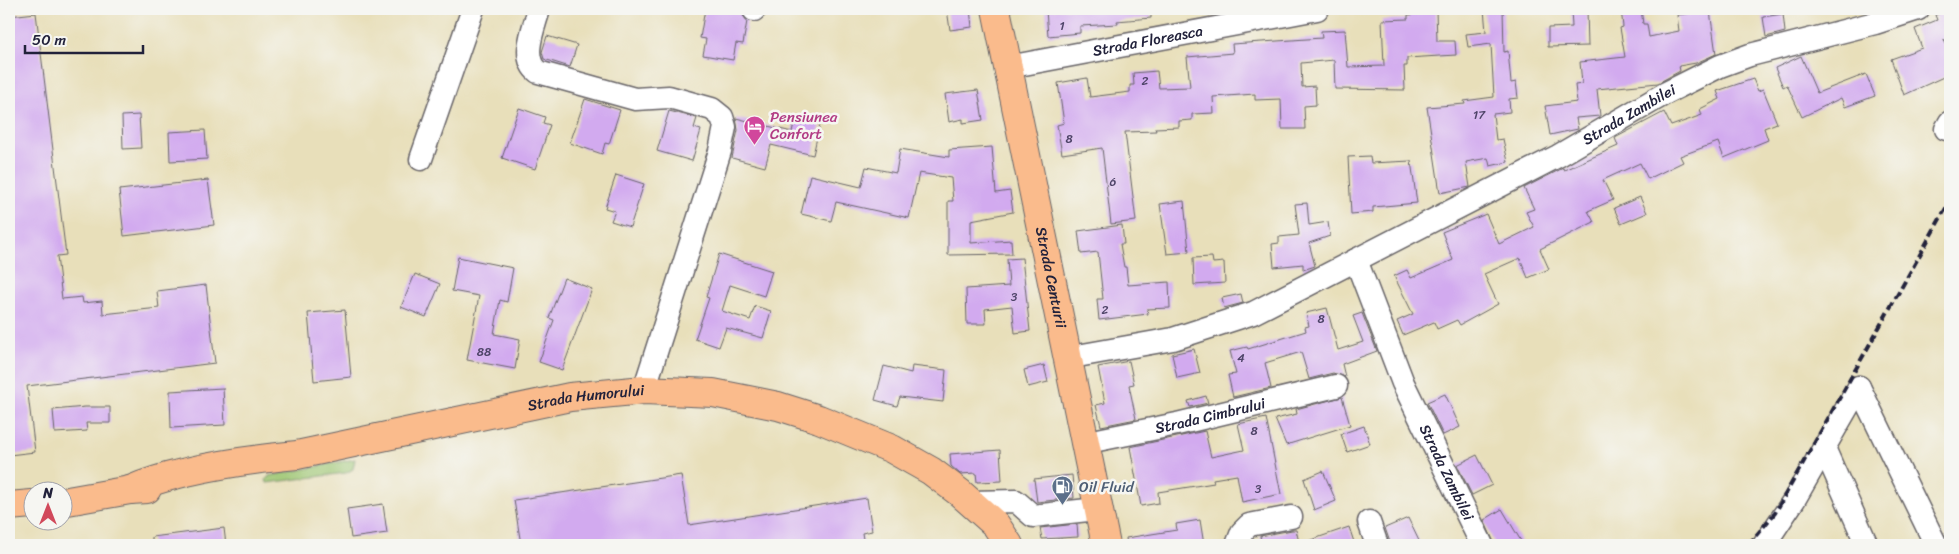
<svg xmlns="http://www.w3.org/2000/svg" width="1959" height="554" viewBox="0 0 1959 554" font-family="Sriracha,sans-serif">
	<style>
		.green { fill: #9ec672; stroke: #607456 }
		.building { fill: #d2aaef }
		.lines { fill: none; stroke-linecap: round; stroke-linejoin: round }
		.minor-casing { stroke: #676467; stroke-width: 25 }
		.major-casing { stroke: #676467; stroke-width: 30 }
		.minor { stroke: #fff; stroke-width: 22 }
		.major { stroke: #fabb8c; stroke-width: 28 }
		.rail { stroke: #22223b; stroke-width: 4; stroke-dasharray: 8 4; stroke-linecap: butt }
		.labels { text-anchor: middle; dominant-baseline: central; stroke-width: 5; stroke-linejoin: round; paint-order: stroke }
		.number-label { font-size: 12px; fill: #4e4468 }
		.street-label { font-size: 15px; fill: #22223b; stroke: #f6f6f2 }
		.hotel-label { font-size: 15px; fill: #b23c85; stroke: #f6f6f2; text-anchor: start }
		.service-label { font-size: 15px; fill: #4e5e75; stroke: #f6f6f2; text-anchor: start }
	</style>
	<rect width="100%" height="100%" fill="#f6f6f2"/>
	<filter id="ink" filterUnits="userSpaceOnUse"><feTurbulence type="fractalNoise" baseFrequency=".02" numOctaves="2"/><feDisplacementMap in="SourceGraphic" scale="10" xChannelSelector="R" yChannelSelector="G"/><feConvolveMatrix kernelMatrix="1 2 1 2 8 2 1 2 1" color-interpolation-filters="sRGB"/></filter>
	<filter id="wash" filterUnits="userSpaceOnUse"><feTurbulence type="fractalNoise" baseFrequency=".0096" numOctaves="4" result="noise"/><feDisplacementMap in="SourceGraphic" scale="20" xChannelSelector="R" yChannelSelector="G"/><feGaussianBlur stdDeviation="1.12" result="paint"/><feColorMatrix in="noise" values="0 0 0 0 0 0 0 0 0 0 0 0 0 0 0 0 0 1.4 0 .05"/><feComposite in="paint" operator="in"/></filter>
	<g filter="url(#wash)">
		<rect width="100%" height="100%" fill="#e8dfba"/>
		<path class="green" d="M355,459L353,469L346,473L267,483L266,480L269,476Z"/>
		<g id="blocks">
			<path class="building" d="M705,9H741L742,14L747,21L743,44L736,43L733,60L703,55L706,39L700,38Z
				M947,9H970L972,27L950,30Z
				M1062,9H1151V18L1117,21L1118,24L1080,26V33L1048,36L1046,10Z
				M1484,9H1503L1504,52L1508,51L1511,83L1516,82L1518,98L1509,99L1510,112L1493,114L1496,140L1503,139L1508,162L1490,166L1488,158L1466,162L1470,187L1440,193L1427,107L1465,104L1464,101L1494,97L1491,44L1468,47L1466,34L1486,32Z
				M1571,9H1587L1588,46L1548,47V28L1572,27Z
				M1621,9H1641L1643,24H1647L1649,37L1679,31L1677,15L1710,11L1716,54L1696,63L1679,66L1680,71L1658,83L1597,89L1600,116L1576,118L1578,129L1550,135L1545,106L1577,102L1575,85L1582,84L1580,62L1625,57L1620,28L1623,27Z
				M1950,9V51L1944,39L1950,55V74L1904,95L1891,59L1922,48L1915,29L1937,20L1935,15Z
				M1436,10L1437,41H1455L1456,55L1407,58V66H1404L1405,90L1335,89L1334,60L1301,63L1302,87L1315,86L1316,105L1304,106L1305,129H1282L1281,99L1255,100V94L1213,97L1214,113L1192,114V120L1179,121V127L1155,128L1156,131L1125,132L1136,221L1111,224L1102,148L1062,154L1057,125L1064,123L1058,83L1087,78L1090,97L1130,92V85H1134L1133,73L1157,71L1159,88L1190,87L1187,57L1233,53L1232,44L1322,38L1321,31L1345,30L1348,67L1384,66L1382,20L1408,19V15L1420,14V11Z
				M36,13L66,255L57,256L62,299L82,297L83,303L102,301L103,314L159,308L157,291L206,285L215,363L27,386L35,452L9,455V16Z
				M1783,14L1785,32L1766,37L1763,17Z
				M547,36L577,45L570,67L544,59L542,52Z
				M1801,56L1817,93L1866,74L1875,96L1845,107L1841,98L1802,117L1787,85L1783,87L1775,68Z
				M1753,79L1758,91L1763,89L1777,123L1764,128L1768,140L1724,158L1718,142L1680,156L1683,162L1648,179L1640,163L1603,180L1613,200L1588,211L1594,222L1540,249L1549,269L1528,278L1520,258L1484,274L1498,304L1460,325L1457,320L1437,329L1434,322L1403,335L1397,321L1413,314L1394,276L1407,270L1411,278L1453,260L1442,232L1486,214L1499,244L1534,227L1526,212L1534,209L1524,188L1563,168L1564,170L1618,146L1615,138L1664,112L1671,126L1702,115L1700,109L1720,99L1717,91Z
				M978,90L983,120L963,123V119L949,122L945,94Z
				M585,99L620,110L609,144L605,143L602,154L570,143Z
				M519,108L545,117L543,123L550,125L535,169L502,158Z
				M669,111L697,118L694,128L701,130L692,161L657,151Z
				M139,115L141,148L123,149L122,116Z
				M736,118L792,132L795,118L820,124L813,155L771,145L765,167L732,158L738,130Z
				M205,130L207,159L170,161L169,132Z
				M992,147L996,193L1010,191L1013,212L971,220V243L1011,240L1012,254L948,255V201H953L951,178L919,173L909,218L836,202L831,221L801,214L810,175L861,187L866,167L896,173L900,149L949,157V150Z
				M1370,156L1371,163L1411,161L1417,203L1373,207V212L1351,214L1348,157Z
				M616,175L644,184L630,227L611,221L615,211L605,208Z
				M208,180L214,225L124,236L119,190Z
				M1640,197L1647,213L1621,224L1614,208Z
				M1184,201L1189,252L1167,254L1160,204Z
				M1307,203L1309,225L1328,222L1330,236L1309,243L1315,266L1303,270V264L1274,267L1272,244L1279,243V237L1299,235L1295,204Z
				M1122,225L1124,244H1120L1124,267H1126L1128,285L1169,282L1170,308L1147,309L1148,314L1099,320L1097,299H1103L1098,252L1081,254L1078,231Z
				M719,254L772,271L764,296L730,285L722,311L750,320L755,306L771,311L763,338L726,328L719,347L695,339L709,298L706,297Z
				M458,257L513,268L507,302L500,300L494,334L520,339L515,369L467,360L479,296L452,291Z
				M1212,257L1213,263L1224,262L1225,283L1194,285L1193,258Z
				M1022,258L1030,331L1015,333L1012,306L985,309L986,324H967L966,289L1009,286L1007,259Z
				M415,274L440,284L426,317L401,307Z
				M564,278L592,289L562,370L539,362L554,320L549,318Z
				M1241,294L1243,303L1224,308L1222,298Z
				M1327,308L1338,350L1363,342L1353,316L1362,313L1377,351L1342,364L1345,377L1333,373L1309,379L1301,352L1265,363L1271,388L1233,397L1228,375L1236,374L1230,351L1247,347L1248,349L1306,331L1305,327L1309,326L1306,313Z
				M345,310L351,377L314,381L308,313Z
				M1194,349L1200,373L1177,378L1172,354Z
				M1129,361L1134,384L1129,385L1136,419L1101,426L1096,405L1105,403L1098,367Z
				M1044,365L1048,382L1028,387L1024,370Z
				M884,366L911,373L912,366L946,370L943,402L900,397L897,406L875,400Z
				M223,388L225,425L171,428L170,391Z
				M1445,394L1460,427L1443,435L1427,402Z
				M1206,396L1208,403L1190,407L1188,401Z
				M1342,397L1350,425L1286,445L1275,419L1297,414L1296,409Z
				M85,407H110V423H86L87,431L55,433L53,410Z
				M1266,418L1281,494L1242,502L1237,475L1213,479L1214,483L1158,492L1159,503L1141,506L1130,447L1205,431L1211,457L1244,450L1238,424Z
				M1364,426L1370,444L1347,452L1341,434Z
				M1000,450L1002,481L977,482L976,473L960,474L951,466L950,454Z
				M1477,455L1492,485L1472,495L1457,465Z
				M1323,471L1336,501L1314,510L1304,479Z
				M681,475L689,525L867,498L872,531L862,533L864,545H521L514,500Z
				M1072,475L1074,498L1037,502L1034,479Z
				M383,504L387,533L351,538L347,509Z
				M1502,509L1521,541L1513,545H1495L1484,520Z
				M1408,518L1421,545H1391L1385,528Z
				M1200,520L1204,545H1127L1126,538L1177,530L1176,524Z
				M1077,524L1078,537L1042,539L1040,528Z
				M1349,527L1355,545H1302V543Z
				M224,528L226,545H152V537Z
				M1292,530H1296L1299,542L1295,543V545H1262L1260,536Z"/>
		</g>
	</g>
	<g filter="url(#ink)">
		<use href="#blocks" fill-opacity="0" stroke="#676467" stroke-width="1"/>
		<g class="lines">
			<defs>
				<g id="minor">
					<path d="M539,9C534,28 520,58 538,72L635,99L669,97L712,109L722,117L725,127L720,151L644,390"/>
					<path d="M754,10L755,9"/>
					<path id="s1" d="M1008,67L1317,9"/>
					<path d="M1946,129L1950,122"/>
					<path d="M421,159L473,9"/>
					<path id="s2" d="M1356,260L1403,383L1482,545"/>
					<path id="s3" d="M1066,358L1173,339L1253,313L1558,156L1666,93L1720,66L1750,55L1875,23L1918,9"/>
					<path d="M1859,387L1936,545"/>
					<path id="s4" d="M1083,443L1177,424L1336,386"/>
					<path d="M1824,448L1867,545"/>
					<path d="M971,502L1016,501L1033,516L1097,509"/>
					<path d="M1369,522L1377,545"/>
					<path d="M1237,545L1242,532L1249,525L1291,517"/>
					<path d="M1764,545L1794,500L1859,387"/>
				</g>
				<g id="major">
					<path id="s5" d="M996,9L1106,545"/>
					<path id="s6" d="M130,490C178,469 245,460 297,455L570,397L644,390L713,393L778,406L819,419L892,449L931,471L960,493L996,525L1009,545"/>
					<path d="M62,502L130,490L147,489"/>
					<path d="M9,506L32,504"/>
				</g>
			</defs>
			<use href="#minor" class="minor-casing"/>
			<use href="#major" class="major-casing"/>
			<use href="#minor" class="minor"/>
			<use href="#major" class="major"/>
			<path class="rail" d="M1748,545L1775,513L1950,201"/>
		</g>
	</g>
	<defs>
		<symbol id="hotel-pin" viewBox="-11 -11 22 30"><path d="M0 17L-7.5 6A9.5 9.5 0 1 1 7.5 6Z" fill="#d1479c" stroke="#f6f6f2"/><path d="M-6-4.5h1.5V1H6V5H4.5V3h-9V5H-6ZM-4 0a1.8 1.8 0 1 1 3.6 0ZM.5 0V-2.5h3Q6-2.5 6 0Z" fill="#fff"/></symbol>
		<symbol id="fuel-pin" viewBox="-11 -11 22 30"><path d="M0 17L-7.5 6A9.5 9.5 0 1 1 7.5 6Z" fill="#5c6f8a" stroke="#f6f6f2"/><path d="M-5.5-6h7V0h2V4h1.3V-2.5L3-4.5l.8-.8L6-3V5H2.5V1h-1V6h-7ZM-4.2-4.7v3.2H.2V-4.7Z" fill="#fff"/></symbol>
	</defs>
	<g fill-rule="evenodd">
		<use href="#hotel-pin" x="742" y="114" width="25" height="34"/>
		<use href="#fuel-pin" x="1050" y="474" width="25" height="34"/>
	</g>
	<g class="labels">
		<g class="number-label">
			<text x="1062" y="26">1</text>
			<text x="1145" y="81">2</text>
			<text x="1479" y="115">17</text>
			<text x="1069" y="139">8</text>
			<text x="1113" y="182">6</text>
			<text x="1014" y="297">3</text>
			<text x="1105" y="310">2</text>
			<text x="1321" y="319">8</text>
			<text x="484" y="352">88</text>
			<text x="1241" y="358">4</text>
			<text x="1254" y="431">8</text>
			<text x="1258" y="489">3</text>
		</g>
		<g class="street-label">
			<text stroke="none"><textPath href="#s1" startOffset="142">Strada Floreasca</textPath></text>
			<text stroke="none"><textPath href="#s3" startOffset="618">Strada Zambilei</textPath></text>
			<text stroke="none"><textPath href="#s5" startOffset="274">Strada Centurii</textPath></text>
			<text stroke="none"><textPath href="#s6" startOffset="466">Strada Humorului</textPath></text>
			<text stroke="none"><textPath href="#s4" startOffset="130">Strada Cimbrului</textPath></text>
			<text stroke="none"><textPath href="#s2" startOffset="231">Strada Zambilei</textPath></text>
		</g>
		<g class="hotel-label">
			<text x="770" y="117">Pensiunea<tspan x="770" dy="17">Confort</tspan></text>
		</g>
		<g class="service-label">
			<text x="1079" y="487">Oil Fluid</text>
		</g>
	</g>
	<rect width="1959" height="554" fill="none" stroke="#f6f6f2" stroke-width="30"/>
	<g transform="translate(48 506)"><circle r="24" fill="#f6f6f2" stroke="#a1a1a9"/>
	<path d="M0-4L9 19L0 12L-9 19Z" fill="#d1495b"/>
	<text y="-8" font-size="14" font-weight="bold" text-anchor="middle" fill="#22223b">N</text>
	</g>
	<path d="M25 45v8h118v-8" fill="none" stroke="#22223b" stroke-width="2.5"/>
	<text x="32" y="45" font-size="15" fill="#22223b" stroke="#f6f6f2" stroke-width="4" paint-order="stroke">50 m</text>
</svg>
